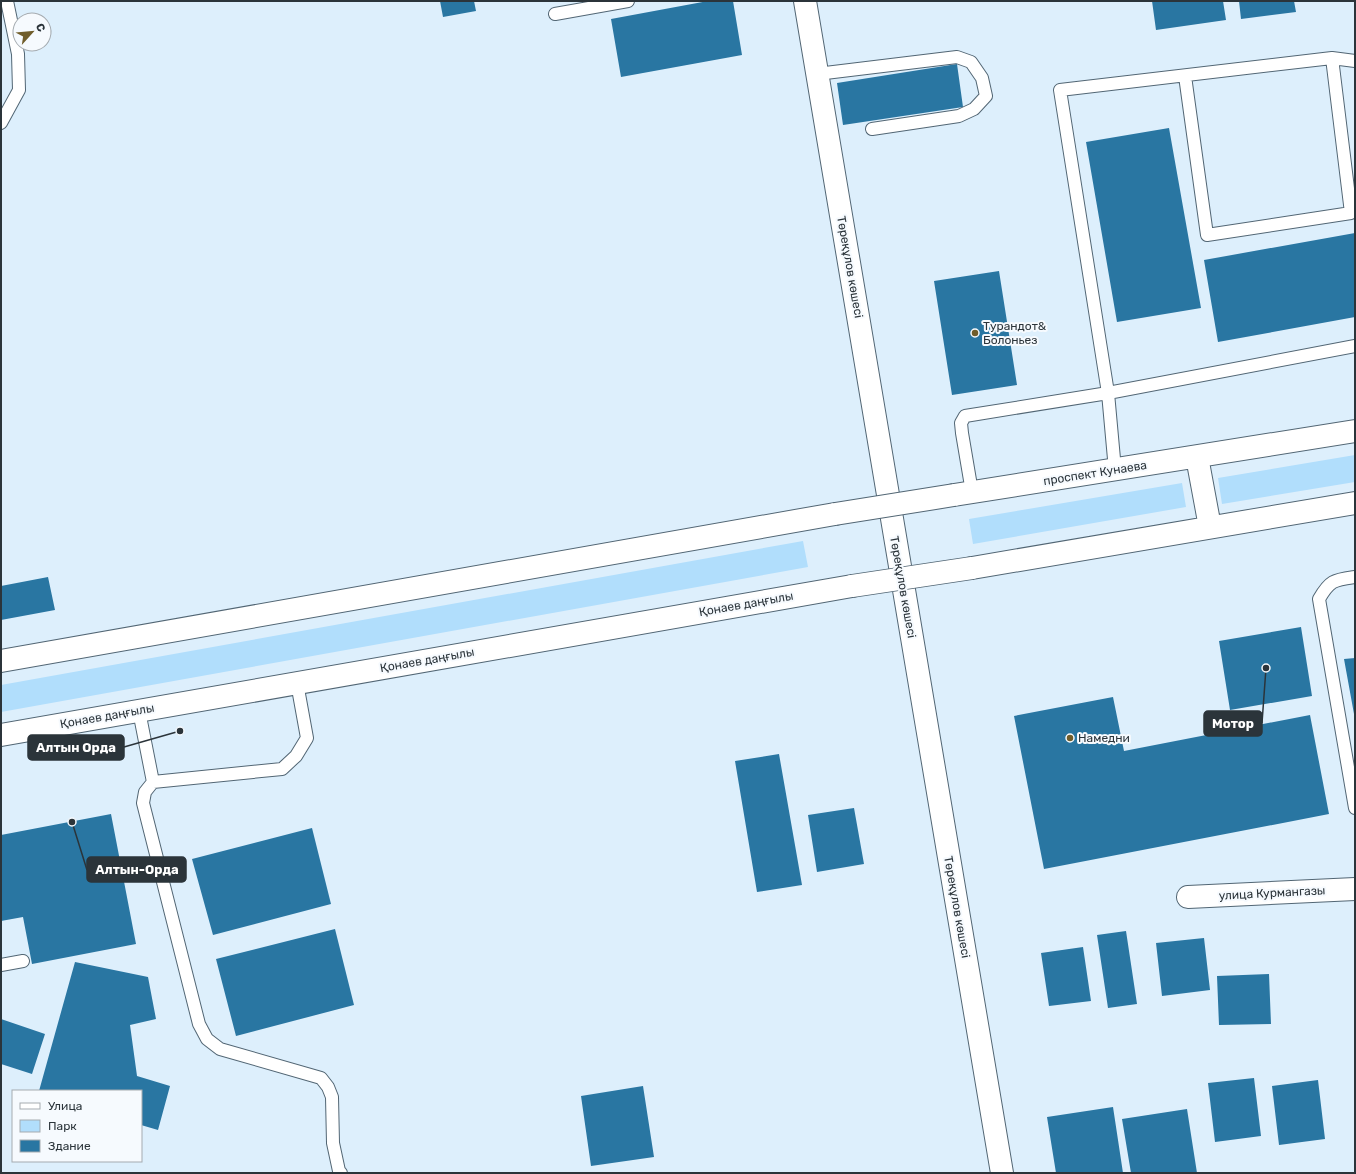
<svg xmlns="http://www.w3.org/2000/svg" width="1356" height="1174" viewBox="0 0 1356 1174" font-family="Rubik,sans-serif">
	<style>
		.green { fill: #b1defc }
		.building { fill: #2976a2 }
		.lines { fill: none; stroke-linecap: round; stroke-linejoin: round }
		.service-casing { stroke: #526674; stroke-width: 14 }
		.minor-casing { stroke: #526674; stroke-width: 24 }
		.secondary-casing { stroke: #526674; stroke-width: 24 }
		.primary-casing { stroke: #526674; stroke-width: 24 }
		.service { stroke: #fff; stroke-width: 12 }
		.minor { stroke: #fff; stroke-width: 22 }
		.secondary { stroke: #fff; stroke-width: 22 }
		.primary { stroke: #fff; stroke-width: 22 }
		.primary-bridge-casing { stroke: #526674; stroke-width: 24; stroke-linecap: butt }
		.primary-bridge { stroke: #fff; stroke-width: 22 }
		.poi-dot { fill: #705d2b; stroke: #f6fafe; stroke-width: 1.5 }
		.labels { text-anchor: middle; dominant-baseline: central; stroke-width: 4; stroke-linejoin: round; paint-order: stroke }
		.street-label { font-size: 12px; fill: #2b343a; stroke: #f6fafe }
		.poi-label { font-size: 12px; fill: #2b343a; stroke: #f6fafe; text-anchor: start }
		.leader { fill: none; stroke: #2b343a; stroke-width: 1.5 }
		.callout-dot { fill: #2b343a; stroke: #f6fafe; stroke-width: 1.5 }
		.callout { fill: #2b343a; stroke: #2b343a; stroke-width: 1.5 }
		.callout-label { font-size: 13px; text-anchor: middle; font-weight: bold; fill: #fff }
	</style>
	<rect width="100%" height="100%" fill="#ddeffc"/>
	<path class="green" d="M1355,455V482L1222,504L1218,478Z
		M1182,483L1186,507L973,544L969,519Z
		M803,541L808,567L1,712V685Z"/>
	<path class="building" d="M440,1H474L476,11L443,17Z
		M708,1H733L742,55L621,77L611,19Z
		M1152,1H1223L1226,20L1156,30Z
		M1239,1H1294L1296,12L1241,19Z
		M957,64L963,107L843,125L837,83Z
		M1169,128L1201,308L1117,322L1086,142Z
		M1355,233V317L1218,342L1204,260Z
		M999,271L1017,385L952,395L934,281Z
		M48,577L55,610L1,620V586Z
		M1301,627L1312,696L1230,710L1219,641Z
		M1355,658V714H1354L1344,659Z
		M1113,697L1124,751L1310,715L1329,814L1044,869L1014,716Z
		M779,754L802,885L757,892L735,761Z
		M854,808L864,864L817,872L808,815Z
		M111,814L136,944L32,964L23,917L1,921V835Z
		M312,828L331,904L213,935L192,859Z
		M335,929L354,1005L236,1036L216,959Z
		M1126,931L1137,1004L1108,1008L1097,935Z
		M1204,938L1210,990L1162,996L1156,943Z
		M1083,947L1091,1001L1049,1006L1041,953Z
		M75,962L148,977L156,1019L130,1025L137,1076L170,1086L158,1130L141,1125V1091H39Z
		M1269,974L1271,1024L1219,1025L1217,976Z
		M1,1019L45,1034L32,1074L1,1064Z
		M1254,1078L1261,1136L1215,1142L1208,1083Z
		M1318,1080L1325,1139L1279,1145L1272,1086Z
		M643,1086L654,1157L591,1166L581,1096Z
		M1113,1107L1123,1173H1056L1047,1117Z
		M1187,1109L1197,1173H1131L1122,1119Z"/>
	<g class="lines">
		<defs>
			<path id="service" d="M555,14L628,1
				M1332,58L1355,61
				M817,74L957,57L971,62L982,78L986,96L974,109L959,116L872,129
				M1,123L19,90L18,54L7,1
				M1115,470L1108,393L1060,90L1332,58L1351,213L1207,235L1185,76
				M972,492L962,433L961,423L965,416L1108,393L1355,346
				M1355,577C1334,580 1330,580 1319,599L1355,808
				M297,683L307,738L296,756L282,769L153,782L145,792L143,803L199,1024L207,1039L220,1049L321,1078L328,1087L332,1097L333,1143L339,1171L341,1173
				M139,711L153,782
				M1,965L23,961"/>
			<path id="minor" d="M1188,897L1355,889"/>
			<path id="secondary" d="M805,1L1002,1173"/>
			<path id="primary" d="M1197,457L1210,527
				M954,495L1355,431
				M972,568L1355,503
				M1,661L835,514
				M1,735L852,586"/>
		</defs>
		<use href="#service" class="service-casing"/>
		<use href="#minor" class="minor-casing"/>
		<use href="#secondary" class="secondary-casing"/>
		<use href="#primary" class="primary-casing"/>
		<use href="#service" class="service"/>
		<use href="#minor" class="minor"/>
		<use href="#secondary" class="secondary"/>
		<use href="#primary" class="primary"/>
		<defs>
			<path id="primary-bridge" d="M835,514L954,495
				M852,586L972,568"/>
		</defs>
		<use href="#primary-bridge" class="primary-bridge-casing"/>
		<use href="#primary-bridge" class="primary-bridge"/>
	</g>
	<g class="poi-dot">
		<circle cx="975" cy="333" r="4"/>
		<circle cx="1070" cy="738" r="4"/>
	</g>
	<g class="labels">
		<g class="street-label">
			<text transform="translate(850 267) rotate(80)">Төреқұлов көшесі</text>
			<text transform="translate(1095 473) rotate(-9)">проспект Кунаева</text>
			<text transform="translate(903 587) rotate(80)">Төреқұлов көшесі</text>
			<text transform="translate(746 604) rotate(-10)">Қонаев даңғылы</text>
			<text transform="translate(427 660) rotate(-10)">Қонаев даңғылы</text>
			<text transform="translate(107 716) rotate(-10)">Қонаев даңғылы</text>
			<text transform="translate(1272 893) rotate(-3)">улица Курмангазы</text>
			<text transform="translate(957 907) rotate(80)">Төреқұлов көшесі</text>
		</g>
		<g class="poi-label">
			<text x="983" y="326">Турандот&amp;<tspan x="983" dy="14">Болоньез</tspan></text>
			<text x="1078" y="738">Намедни</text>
		</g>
	</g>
	<path class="leader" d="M1266 668L1262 723M180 731L124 747M72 822L87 870"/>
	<g class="callout-dot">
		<circle cx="1266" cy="668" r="4"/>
		<circle cx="180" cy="731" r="4"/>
		<circle cx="72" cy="822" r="4"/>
	</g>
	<g class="callout">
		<rect x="1204" y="711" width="58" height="25" rx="4"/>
		<rect x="28" y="735" width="96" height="25" rx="4"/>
		<rect x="87" y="857" width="99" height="25" rx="4"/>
	</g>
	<g class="callout-label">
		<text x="1233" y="728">Мотор</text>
		<text x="76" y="752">Алтын Орда</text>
		<text x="137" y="874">Алтын-Орда</text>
	</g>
	<rect width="1356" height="1174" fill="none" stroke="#2b343a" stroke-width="4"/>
	<rect x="12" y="1090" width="130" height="72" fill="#f6fafe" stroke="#a5abb0"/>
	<rect x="20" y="1103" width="20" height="6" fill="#ffffff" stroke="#a5abb0"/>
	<text x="48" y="1110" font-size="12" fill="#2b343a">Улица</text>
	<rect x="20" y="1120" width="20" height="12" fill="#b1defc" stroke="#a5abb0"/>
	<text x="48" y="1130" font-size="12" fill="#2b343a">Парк</text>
	<rect x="20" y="1140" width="20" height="12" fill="#2976a2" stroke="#a5abb0"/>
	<text x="48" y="1150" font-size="12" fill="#2b343a">Здание</text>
	<g transform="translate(32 32) rotate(63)"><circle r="19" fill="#f6fafe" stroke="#a5abb0"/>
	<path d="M0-3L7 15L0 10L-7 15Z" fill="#705d2b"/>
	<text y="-6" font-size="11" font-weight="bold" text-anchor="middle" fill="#2b343a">С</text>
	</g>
</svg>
